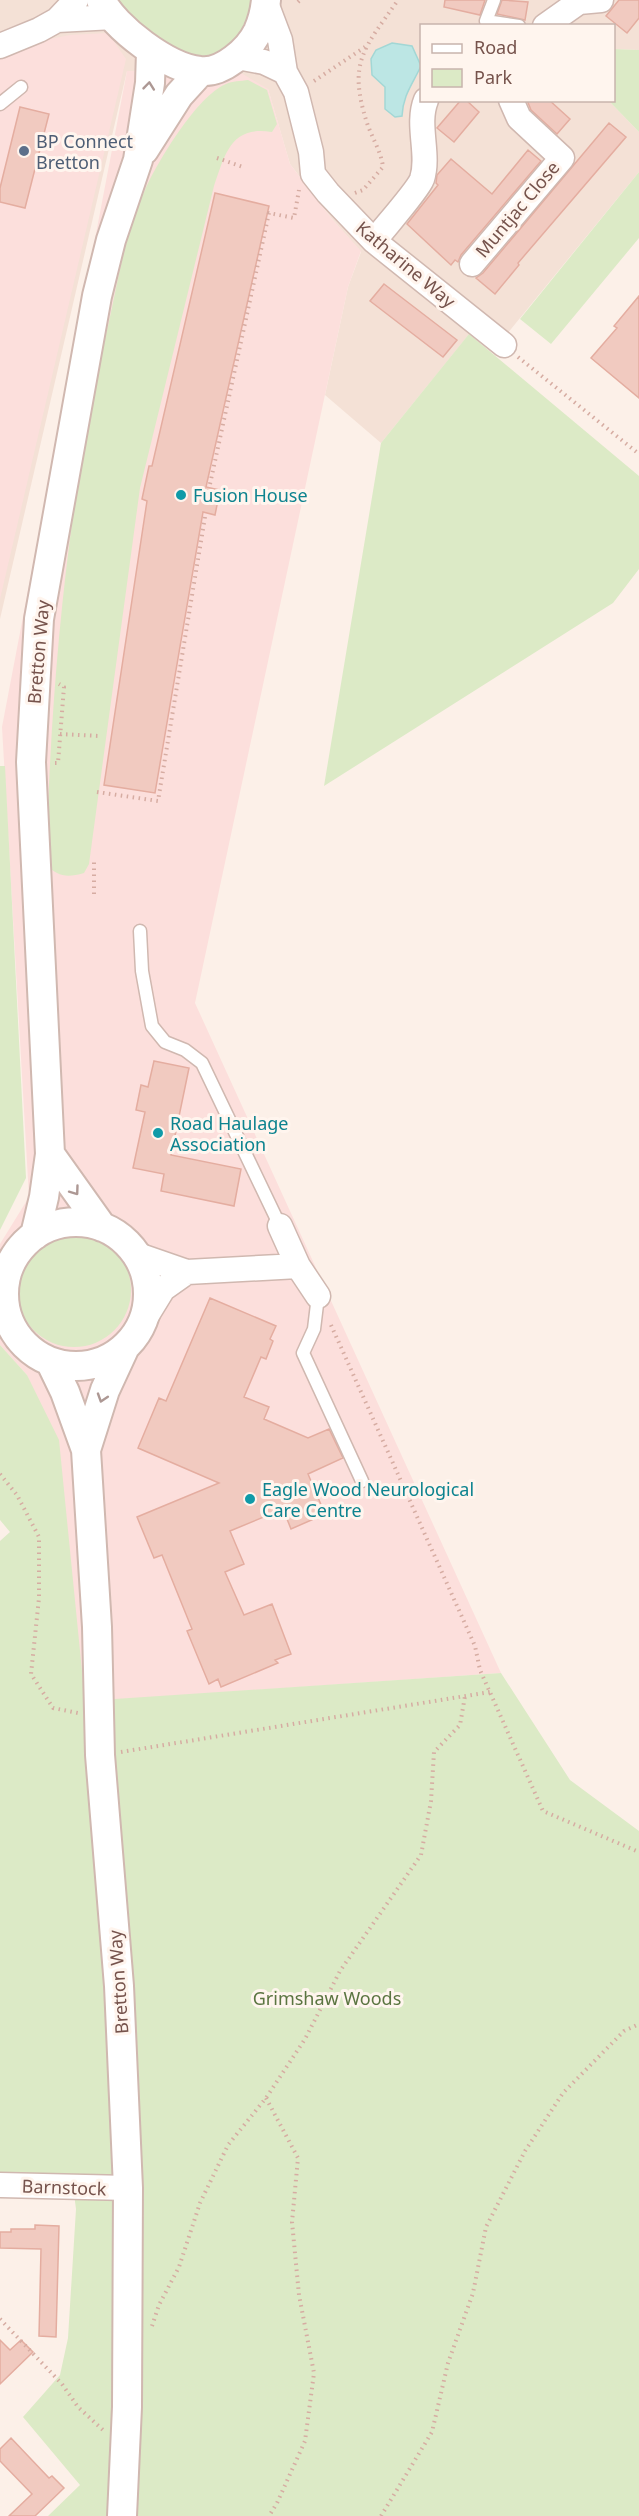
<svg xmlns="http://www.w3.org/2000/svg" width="639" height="2516" viewBox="0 0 639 2516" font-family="'Noto Sans',sans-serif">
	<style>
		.residential { fill: #f4e1d6 }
		.commercial { fill: #fcdfdc }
		.green { fill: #dceac6 }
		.water { fill: #bce6e4; stroke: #a2d7d5; stroke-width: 1.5 }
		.building { fill: #f1cac0; stroke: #e4ada0; stroke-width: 1.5 }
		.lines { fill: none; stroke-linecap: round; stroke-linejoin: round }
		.service-casing { stroke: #d0b8b0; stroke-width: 15 }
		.minor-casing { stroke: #d0b8b0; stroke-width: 27 }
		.tertiary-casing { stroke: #d0b8b0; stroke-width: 32 }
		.path { stroke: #d6aca2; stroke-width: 4; stroke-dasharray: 1.5 4.5; stroke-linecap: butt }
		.service { stroke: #fff; stroke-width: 12 }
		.minor { stroke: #fff; stroke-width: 24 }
		.tertiary { stroke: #fff; stroke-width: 28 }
		.oneway { stroke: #ad9894 }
		.service-dot { fill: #5c6f8a; stroke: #fff5ee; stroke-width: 2 }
		.culture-dot { fill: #0f9aa8; stroke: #fff5ee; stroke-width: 2 }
		.labels { text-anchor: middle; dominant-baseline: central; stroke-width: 6; stroke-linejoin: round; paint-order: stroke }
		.service-label { font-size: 18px; fill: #4e5e75; stroke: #fff5ee; text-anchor: start }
		.street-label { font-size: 18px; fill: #76534c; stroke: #fff5ee }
		.culture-label { font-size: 18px; fill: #0d838f; stroke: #fff5ee; text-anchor: start }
		.park-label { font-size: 18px; fill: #5b7541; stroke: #fff5ee }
	</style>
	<rect width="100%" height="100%" fill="#fcf0e8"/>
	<path class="residential" d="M0,0H639V50L614,49V26H422V100L609,101L639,132V172L502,340L479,322L381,443L325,395L348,287L361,252L332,219L290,164L268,89L127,71L0,619Z"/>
	<path class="commercial" d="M108,33L126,59L0,599V49L70,35Z
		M127,71L241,73L268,89L290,164L332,219L361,251L348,287L195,1003L501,1673L85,1702L27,1375L0,1345V1244L29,1197L2,727Z"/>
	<path class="green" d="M101,0H266L258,32L200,72Z
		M614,49L639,50V132L609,101L614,100Z
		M248,80L267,90L277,124L272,132C231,125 225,154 214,186L140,488L89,864L84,873C67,878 58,877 46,864C51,684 67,501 108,326C118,281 125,233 145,190C158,161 197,96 226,84C232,81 241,81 248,80Z
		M639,172V238L551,344L520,319Z
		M469,334L639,476V569L613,603L324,786L381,443Z
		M0,766H5L26,1178L0,1230Z
		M17 1290a57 57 0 1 1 114 0a57 57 0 1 1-114 0Z
		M0,1345L27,1375L59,1440L85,1701L501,1673L570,1780L639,1831V2516H48L80,2485L23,2417L60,2375L68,2338L76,2209L72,2179L0,2175V1541L10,1532L0,1520Z"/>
	<path class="water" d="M392,43L412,46L421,66C412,85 403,95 402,116L395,117L385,109V87L372,75L371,59L376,50Z"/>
	<path class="building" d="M445,0H485L480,15L444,7Z
		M502,0L528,2L525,20L497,14Z
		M619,0H639V18L627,33L606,16Z
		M461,100H466L479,112L454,142L437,128Z
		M527,100H549L570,119L557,134L531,110Z
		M20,107L49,114L25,208L0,202V188Z
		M609,123L626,137L518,263L519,265L495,294L476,278L483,273Z
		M528,150L541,161L461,255L458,262L455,260L451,265L407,224L438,185L436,183L437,175L451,159L492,194Z
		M215,193L269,206L206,487L220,490L215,515L203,512L155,793L104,785L147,501L142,499L149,466H152Z
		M384,284L457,340L443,357L370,301Z
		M639,296V398L591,358L617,328L614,326Z
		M154,1061L189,1068L171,1155L241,1169L234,1206L161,1191L164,1174L133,1168L145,1112L136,1110L141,1085L148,1087Z
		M210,1298L276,1326L270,1339L273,1341L266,1359L261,1357L244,1397L269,1407L264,1419L308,1438L329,1429L343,1458L308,1474L325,1514L291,1529L283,1509L230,1531L244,1564L225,1572L244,1615L272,1604L291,1654L275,1660L278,1663L221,1687L218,1679L209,1684L187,1631L192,1629L162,1555L154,1558L137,1517L219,1483L138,1448L159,1398L166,1401Z
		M35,2225L59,2226L56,2337L39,2336L41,2249L0,2248V2232H11V2229H35Z
		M0,2340L10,2350L21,2340L33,2352L0,2384Z
		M11,2438L49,2478L52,2476L64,2488L35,2516H9L32,2494L0,2461V2449Z"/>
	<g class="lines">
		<defs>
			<path id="service" d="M494,0L486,21L519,26
				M0,104L21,87
				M140,931L142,971L152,1026L165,1042L185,1050L202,1063L280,1226
				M318,1296L314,1329L303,1353L362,1481"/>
			<path id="minor" d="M266,3L280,40L285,72L296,92L311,152L313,174L328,193L374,241L504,345
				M57,20L114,17
				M545,26L579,2L601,0
				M0,46L39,30L57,20L76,0
				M237,57L264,62L285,72
				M374,241C384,228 418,190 422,179C430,154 416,125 426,100
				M472,264L562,158L519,118L511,100
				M280,1226L298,1266L318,1296
				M138,1255L187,1272L298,1266
				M0,1279H5
				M0,1309L6,1313
				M144,1320L163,1289L187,1272
				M0,2185L128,2188"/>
			<path id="tertiary" d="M101,0C115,28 168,68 200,71C222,74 249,50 258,31C262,22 265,10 266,0
				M144,150L179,95L200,72
				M50,1154L102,1227
				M4 1294a72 72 0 1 1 144 0a72 72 0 1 1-144 0Z
				M35,1235L44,1197L50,1154L31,762L39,619L97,296L111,240L138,160L150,83L151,52
				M51,1363L65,1392L86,1450L97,1627L100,1755L119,1986L128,2188L127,2407L122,2516
				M86,1450L105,1390L124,1349"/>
		</defs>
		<use href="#service" class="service-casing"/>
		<use href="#minor" class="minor-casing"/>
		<use href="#tertiary" class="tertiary-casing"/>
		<path class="path" d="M298,2L300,0
			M314,81L365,47
			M217,158L243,167
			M355,193L363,190L383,167C381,151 372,138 367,123C347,61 365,48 398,0
			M518,357L639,454
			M210,484L269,213L294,218L299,190
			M60,734L99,736
			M55,763H58L64,687L59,684
			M97,792L158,801L205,517
			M94,894V862
			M331,1325L475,1646L480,1670L543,1811L639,1852
			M0,1474L17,1495L39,1537V1598L31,1674L53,1708L78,1713
			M121,1752L490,1692
			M266,2098L298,2158L292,2222L299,2295L314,2373L305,2441L277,2503L269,2516
			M0,2319L62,2384L78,2407L103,2430
			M152,2326L159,2305L179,2267L200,2203L228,2145L266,2098L305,2039L340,1971L421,1855L431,1801L434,1752L460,1725L465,1696
			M381,2516L432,2432L448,2363L473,2293L486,2227L525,2151L563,2093L624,2031L639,2024"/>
		<use href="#service" class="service"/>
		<use href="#minor" class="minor"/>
		<use href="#tertiary" class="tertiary"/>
	</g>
	<defs><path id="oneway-chevron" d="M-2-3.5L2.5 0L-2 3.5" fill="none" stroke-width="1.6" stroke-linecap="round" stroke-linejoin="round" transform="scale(1.5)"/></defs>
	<g class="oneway">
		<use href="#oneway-chevron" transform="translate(149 86) rotate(-84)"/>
		<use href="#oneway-chevron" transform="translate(75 1191) rotate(54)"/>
		<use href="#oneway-chevron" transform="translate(102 1398) rotate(108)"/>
	</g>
	<circle class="service-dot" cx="24" cy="151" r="6"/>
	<g class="culture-dot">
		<circle cx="181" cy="495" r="6"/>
		<circle cx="158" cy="1133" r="6"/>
		<circle cx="250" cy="1499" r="6"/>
	</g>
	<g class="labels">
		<g class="service-label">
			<text x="36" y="141">BP Connect<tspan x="36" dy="21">Bretton</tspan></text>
		</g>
		<g class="street-label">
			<text transform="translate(517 209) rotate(-50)">Muntjac Close</text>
			<text transform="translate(406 264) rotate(40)">Katharine Way</text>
			<text transform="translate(38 652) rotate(-85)">Bretton Way</text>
			<text transform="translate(118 1982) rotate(-94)">Bretton Way</text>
			<text transform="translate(64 2187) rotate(2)">Barnstock</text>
		</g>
		<g class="culture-label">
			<text x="193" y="495">Fusion House</text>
			<text x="170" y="1123">Road Haulage<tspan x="170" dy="21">Association</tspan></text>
			<text x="262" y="1489">Eagle Wood Neurological<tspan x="262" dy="21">Care Centre</tspan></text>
		</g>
		<g class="park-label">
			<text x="327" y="1998">Grimshaw Woods</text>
		</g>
	</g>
	<rect x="420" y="24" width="195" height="78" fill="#fff5ee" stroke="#c8b4ad" stroke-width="1.5"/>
	<rect x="432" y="44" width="30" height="9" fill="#ffffff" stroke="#c8b4ad" stroke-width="1.5"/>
	<text x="474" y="54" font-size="18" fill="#76534c">Road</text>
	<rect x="432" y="69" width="30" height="18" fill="#dceac6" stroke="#c8b4ad" stroke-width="1.5"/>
	<text x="474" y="84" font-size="18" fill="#76534c">Park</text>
</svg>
